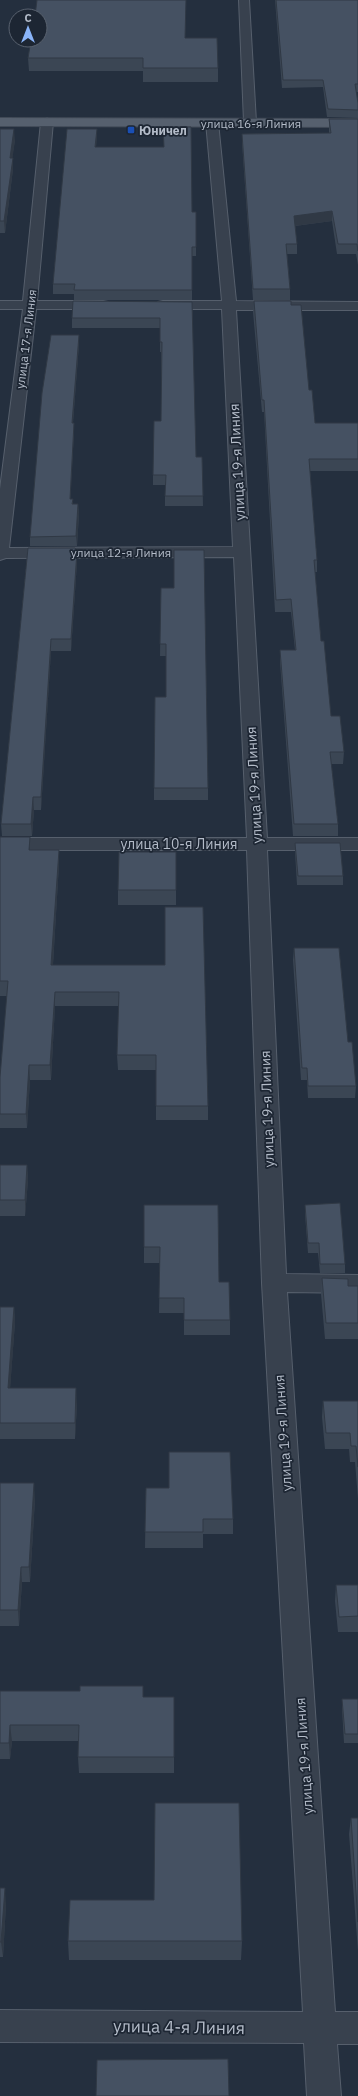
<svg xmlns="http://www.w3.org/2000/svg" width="358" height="2096" viewBox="0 0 358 2096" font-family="'IBM Plex Sans',sans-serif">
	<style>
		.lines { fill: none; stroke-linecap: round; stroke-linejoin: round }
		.minor-casing { stroke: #565f6c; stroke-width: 2 }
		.major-casing { stroke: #414a57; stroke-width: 2 }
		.minor { fill: #38414e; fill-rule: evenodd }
		.major { fill: #56606e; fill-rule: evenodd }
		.wall { fill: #3b4654 }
		.shaded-wall { fill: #303945 }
		.building { fill: #455162; stroke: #303945 }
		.transit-dot { fill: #1a4fb4; stroke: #1d2633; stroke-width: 1.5 }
		.labels { text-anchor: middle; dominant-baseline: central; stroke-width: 3.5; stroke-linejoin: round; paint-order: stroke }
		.far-street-label { font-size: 12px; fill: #b4bcc9; stroke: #1d2633 }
		.far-poi-label { font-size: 12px; font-weight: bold; fill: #b4bcc9; stroke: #1d2633; text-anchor: start }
		.street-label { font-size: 14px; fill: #b4bcc9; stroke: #1d2633 }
		.near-street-label { font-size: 17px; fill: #b4bcc9; stroke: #1d2633 }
	</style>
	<rect width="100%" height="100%" fill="#242f3e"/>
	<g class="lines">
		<defs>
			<path id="minor" d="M239,0H249L256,122L250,126L244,122Z
				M47,118L53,122L37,301H103L108,302L110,305L108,308L103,309H36L9,548L233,547L222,309H163L158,308L156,305L158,302L163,301H222L206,122L208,119H216L218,122L236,301L358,302V310H236L267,838H358V850H267L286,1274L358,1275V1293L287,1292L335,2012H358V2044H337L341,2096H307L304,2043L0,2042V2010L303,2012L262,1283L247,850H0V838H247L234,557L6,558L0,560V489L23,309H0V301H23L41,122Z"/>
			<path id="major" d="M0,118L358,119V127L0,126Z"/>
		</defs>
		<use href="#minor" class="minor-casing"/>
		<use href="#major" class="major-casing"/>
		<use href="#minor" class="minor"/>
		<use href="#major" class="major"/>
	</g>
	<path class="wall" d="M275,0H358V92H356L358,103V118L327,117L323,87L282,88Z
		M185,38L218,68V82H143V71H29L28,58Z
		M329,119H358V265L356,254H337L332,221L295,226L297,244V254H287L290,289V300H253L242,143V134L329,133Z
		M0,129L15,140L12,158L13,169L5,233H0Z
		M97,129L96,147L192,212L196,247V256H192V300H74V294H53V284Z
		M254,301L291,305L309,390L315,423H358V471H310L317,560V572H315L321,641L331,716L344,752L343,764H331L338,824V836H293L280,662V650H295L291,612H275L264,412H262L253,312Z
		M192,302L196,457H202L203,506H165V485H153V475L161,421V352H160V328H72V318Z
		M79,335V344L73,423L74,432L70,499H73V504H78L79,514L77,546H30V537Z
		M28,548L77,551V562L71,651H51L41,810H34L32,836H2L1,824Z
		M161,588L208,788V800H154V788L166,697V656H160Z
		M0,837L30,850H59V864L53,965H165L208,1106V1120H156V1070H118L117,1055L119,1006H55L51,1080H30L27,1128H0V1077L7,996H0Z
		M295,843L343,876V885H297L295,852Z
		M176,852V905H118V890Z
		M294,948L348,1042L356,1086L355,1098H308L307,1080H301L293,960Z
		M0,1165H27L28,1180L25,1216H0Z
		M144,1205L219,1282L230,1320V1335H184V1313H159L160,1263H144Z
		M305,1205L345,1264V1273H320L318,1253H308L305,1214Z
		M322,1278L348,1286H358V1339H325L321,1294Z
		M0,1307H14L15,1322L10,1388L77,1404L75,1439H0Z
		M323,1401H358V1499L355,1462H350L349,1449H325L322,1417Z
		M0,1483L35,1499L30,1582H22L19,1626H0Z
		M146,1488L233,1519V1534H203V1548H145Z
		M336,1585H358V1632H338L335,1601Z
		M143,1686V1697H174V1773H79L78,1757V1741H12L10,1759H0V1691H80Z
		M342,1699H358V1743H344L342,1708Z
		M351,1818H358V1951L349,1834Z
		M0,1888L6,1904L3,1957H0Z
		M68,1941H242L241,1960H69Z"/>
	<path class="shaded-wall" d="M14,129L15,140L11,169L10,158Z
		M97,129V138L95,156V147Z
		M13,158V169L5,233L4,221Z
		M332,211V221L294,226V216Z
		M79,335V344L72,432V423Z
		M74,423V432L70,509V499Z
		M78,504L79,514L77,546L76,536Z
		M77,551V562L71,651V639Z
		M51,639V651L41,810V797Z
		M33,797L34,810L32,836L31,824Z
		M30,837V852L29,850Z
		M59,850V864L52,979L51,965Z
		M55,992V1006L51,1080L50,1065Z
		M29,1065L30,1080L27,1128L26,1114Z
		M27,1165L28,1180L25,1216V1200Z
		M14,1307L15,1322L9,1404L8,1388Z
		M76,1388L77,1404L75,1439V1423Z
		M34,1483L35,1499L30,1582L29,1567Z
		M21,1567L22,1582L19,1626L18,1610Z
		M10,1725L12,1741L10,1759L9,1743Z
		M5,1888L6,1904L3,1957L1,1942Z"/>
	<path class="building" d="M37,0H186L185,38H217L218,68H143V58H28L31,40H40V16H35Z
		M276,0H358V84H355L358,103V110L328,109L323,80H283Z
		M329,119H358V251L357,244H338L332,211L294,216L297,244H286L290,289H253L242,134L331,133Z
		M163,127H191L192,212H196V247H192V290H74L75,284H53L67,129H97L95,147H164Z
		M0,129H14L10,158H13L4,221H0Z
		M73,301L192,302L196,457H202L203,496H165L166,475H153L154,421H161L162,342H160V318H72Z
		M254,301H291V305H301L309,390H312L315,423H358V459H309L317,560H314L321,641H324L331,716H340L344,752H330L338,824H294L280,650H296L291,599L276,600L264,400H262Z
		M51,335H79L72,423H74L70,499H73L72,504H78L76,536L30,537L42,393Z
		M28,548H75L77,551L71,639H51L41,797H33L31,824H1Z
		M174,550H204L208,788H154L155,697H166V644H160L161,588H174Z
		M0,837H30L29,850H59L51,965H165V907H203L208,1106H156V1055H117L119,992H55L50,1065H29L26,1114H0V1077L8,981H0Z
		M295,843H340L343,876H298Z
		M119,852H176V890H118Z
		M294,948H339L348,1042H352L356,1086H308L307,1068H302Z
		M0,1165H27L25,1200H0Z
		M340,1203L345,1264H320L319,1243H308L305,1205Z
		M144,1205H218L219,1282H229L230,1320H184V1298H159L160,1247H144Z
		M322,1278L348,1279V1286H358V1323H326Z
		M0,1307H14L8,1388H76L75,1423H0Z
		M323,1401H358V1467L356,1446H351L350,1433H326Z
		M169,1452H230L233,1519H203V1532H145L146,1488H169Z
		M0,1483H34L29,1567H21L18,1610H0Z
		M336,1585H358V1616L339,1617Z
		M80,1686H143V1697H174V1757H78L79,1725H10L9,1743H0V1691H80Z
		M342,1699H358V1734H345Z
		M155,1803H239L242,1941H68L70,1900H154Z
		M351,1818H358V1922Z
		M0,1888H5L1,1942H0Z
		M228,2059L229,2096H96L97,2060Z"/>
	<rect class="transit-dot" x="127" y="126" width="8" height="8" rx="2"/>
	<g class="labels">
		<g class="far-street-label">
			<text x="251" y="123">улица 16-я Линия</text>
			<text transform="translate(26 339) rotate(-83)">улица 17-я Линия</text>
			<text x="121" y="552">улица 12-я Линия</text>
		</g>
		<g class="far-poi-label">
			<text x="139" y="130">Юничел</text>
		</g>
		<g class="street-label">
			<text transform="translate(237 462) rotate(-93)">улица 19-я Линия</text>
			<text transform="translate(254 785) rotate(-93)">улица 19-я Линия</text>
			<text x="179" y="844">улица 10-я Линия</text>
			<text transform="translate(267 1109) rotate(-92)">улица 19-я Линия</text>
			<text transform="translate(283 1433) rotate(-94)">улица 19-я Линия</text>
			<text transform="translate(304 1756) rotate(-94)">улица 19-я Линия</text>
		</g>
		<g class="near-street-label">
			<text transform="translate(179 2027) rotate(1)">улица 4-я Линия</text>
		</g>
	</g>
	<g transform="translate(28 28)"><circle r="19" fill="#1d2633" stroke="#59626f"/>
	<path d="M0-3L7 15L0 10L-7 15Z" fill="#8ab4f8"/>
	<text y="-6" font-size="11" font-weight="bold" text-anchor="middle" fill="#b4bcc9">С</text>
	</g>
</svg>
